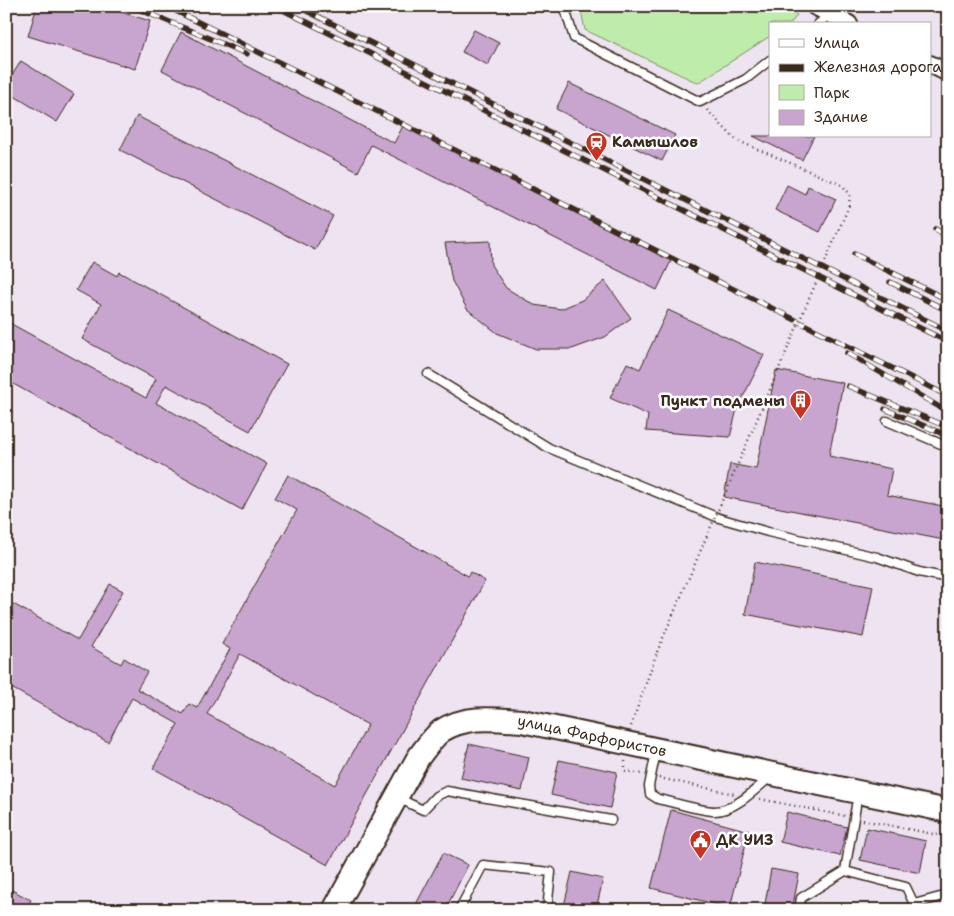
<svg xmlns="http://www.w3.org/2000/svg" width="954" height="916" viewBox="0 0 954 916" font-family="'Shantell Sans',sans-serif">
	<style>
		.green { fill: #beecaa; stroke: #7c8b64 }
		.building { fill: #c8a5cf; stroke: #3b2a1e; fill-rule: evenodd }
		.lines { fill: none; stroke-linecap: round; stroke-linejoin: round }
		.lane-casing { stroke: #3b2a1e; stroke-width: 11 }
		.street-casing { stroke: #3b2a1e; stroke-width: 20 }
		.secondary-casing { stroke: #3b2a1e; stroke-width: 26 }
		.path { stroke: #3b2a1e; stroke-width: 2.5; stroke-dasharray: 1 4; stroke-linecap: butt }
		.lane { stroke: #fff; stroke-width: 8 }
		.street { stroke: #fff; stroke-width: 16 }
		.secondary { stroke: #fff; stroke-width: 22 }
		.rail-casing { stroke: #3b2a1e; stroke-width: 5.5 }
		.rail { stroke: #fff; stroke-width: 4; stroke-dasharray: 11; stroke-linecap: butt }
		.path-bridge { stroke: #3b2a1e; stroke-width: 2.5; stroke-dasharray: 1 4; stroke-linecap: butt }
		.labels { text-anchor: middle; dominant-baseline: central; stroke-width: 5; stroke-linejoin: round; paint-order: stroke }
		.poi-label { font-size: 15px; font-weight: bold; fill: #3b2a1e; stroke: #fff; text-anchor: start }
		.street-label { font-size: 15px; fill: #3b2a1e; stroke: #fff }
	</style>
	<rect width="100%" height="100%" fill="#eee4f1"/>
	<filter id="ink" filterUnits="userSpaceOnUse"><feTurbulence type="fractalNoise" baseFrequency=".02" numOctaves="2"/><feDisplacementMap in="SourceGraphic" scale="10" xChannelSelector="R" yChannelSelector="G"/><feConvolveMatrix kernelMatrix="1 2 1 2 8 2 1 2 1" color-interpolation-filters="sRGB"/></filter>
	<g filter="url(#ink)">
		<path class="green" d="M580,6H777L797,15L790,24H770V36L698,83L585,30Z"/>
		<path class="building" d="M37,6H101L150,21L135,69L28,36Z
			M474,30L499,43L488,65L462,52Z
			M181,32L394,143L403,126L671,261L657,290L371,145L358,172L162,70Z
			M21,61L74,94L57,122L6,91V85Z
			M569,83L675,135L662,161L556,109Z
			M137,116L333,216L315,250L120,150Z
			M753,136H814L802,160Z
			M787,185L805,194L808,186L836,199L820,232L775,210Z
			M490,241L491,265L506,288L534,305L561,309L582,300L605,281L631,318L605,337L572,349H536L497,333L467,309L452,281L445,243Z
			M92,262L117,276L119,272L287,364L250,431L166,385L156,403L267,464L242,510L6,380V321L146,398L156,379L82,339L101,304L76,290Z
			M668,310L764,355L737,409L730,437L646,431L648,415L610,398L627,363L640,369Z
			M776,370L843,383L829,456L892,469L887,495L948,507V520L944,540L724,497L730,464L756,469Z
			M288,475L468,576L470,572L485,581L328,865L153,768L178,724L132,698L108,742L6,685V600L78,640L110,584L123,591L91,647L121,664L124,658L147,672L137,689L183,714L189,704L197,708L230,649L222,644L297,510L275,498ZM240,654L368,725L335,785L207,714Z
			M755,562L873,586L863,637L745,614Z
			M469,744L529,757L522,791L461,778Z
			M559,760L617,772L610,808L551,795Z
			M671,810L749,831L730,908L651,888Z
			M787,812L847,827L840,856L780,842Z
			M867,828L926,841L920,873L860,860Z
			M443,853L468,865L445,910H413Z
			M771,869L799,874L792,910H764Z
			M572,872L603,879L596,910H563Z
			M6,887L31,900L26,910H6Z"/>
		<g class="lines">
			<defs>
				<path id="lane" d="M564,6L574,38L700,102L746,79L770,60
					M818,24L830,14
					M428,374L549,448L719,518L768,532L877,557L919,572L948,578
					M887,421L948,447
					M656,752L649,786L650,794L658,799C673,802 700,811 715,811C734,811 756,789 770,777
					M398,798L423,810L436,796L447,791L611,820
					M845,871L906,887L914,904L907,910
					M914,904L940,897H948
					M459,910L483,865L551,872L547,910
					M799,910L801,898L845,871L858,794"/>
				<path id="street" d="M814,6L849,24
					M930,64L948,73"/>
				<g id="secondary">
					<path id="s1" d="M334,910L418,758C425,749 432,738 441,731C466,715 494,719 522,721L948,811"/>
				</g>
			</defs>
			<use href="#lane" class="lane-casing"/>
			<use href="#street" class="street-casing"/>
			<use href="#secondary" class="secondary-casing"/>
			<path class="path" d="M707,110L736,140L842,185L850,194L849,206
				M631,726L657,652
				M625,761V771L642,774
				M659,778L735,794
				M760,799L845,816
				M863,820L948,837"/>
			<use href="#lane" class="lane"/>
			<use href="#street" class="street"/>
			<use href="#secondary" class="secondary"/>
			<defs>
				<path id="rail" d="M131,6L247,54
					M166,6L948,396
					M275,6L948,342
					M297,6L948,331
					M935,229L948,236
					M854,254L948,300
					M890,282L948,311
					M847,353L948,412
					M848,386L948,427
					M885,409L948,436"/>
			</defs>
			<use href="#rail" class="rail-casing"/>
			<use href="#rail" class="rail"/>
			<path class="path-bridge" d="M657,652L849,206"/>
		</g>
	</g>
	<defs>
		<symbol id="station-pin" viewBox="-11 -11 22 30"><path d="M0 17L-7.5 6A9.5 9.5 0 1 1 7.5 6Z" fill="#c8321e" stroke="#fff"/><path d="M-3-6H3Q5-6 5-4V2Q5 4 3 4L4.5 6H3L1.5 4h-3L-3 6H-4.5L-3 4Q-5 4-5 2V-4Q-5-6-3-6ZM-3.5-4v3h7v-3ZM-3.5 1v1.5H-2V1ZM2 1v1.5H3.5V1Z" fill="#fff"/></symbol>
		<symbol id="building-pin" viewBox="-11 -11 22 30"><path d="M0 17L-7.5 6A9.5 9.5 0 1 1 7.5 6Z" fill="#c8321e" stroke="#fff"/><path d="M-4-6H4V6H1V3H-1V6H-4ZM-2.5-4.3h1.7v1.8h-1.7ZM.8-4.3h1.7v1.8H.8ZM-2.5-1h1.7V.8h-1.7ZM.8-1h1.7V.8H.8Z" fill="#fff"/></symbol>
		<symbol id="civic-pin" viewBox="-11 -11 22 30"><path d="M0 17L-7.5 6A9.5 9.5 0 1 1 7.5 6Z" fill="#c8321e" stroke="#fff"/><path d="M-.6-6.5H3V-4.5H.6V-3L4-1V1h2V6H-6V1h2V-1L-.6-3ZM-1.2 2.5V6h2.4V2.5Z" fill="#fff"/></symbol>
	</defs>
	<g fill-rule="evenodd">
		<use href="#station-pin" x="584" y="130" width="25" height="34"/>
		<use href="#building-pin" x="788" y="388" width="25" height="34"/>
		<use href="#civic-pin" x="688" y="828" width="25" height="34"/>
	</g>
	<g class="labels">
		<g class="poi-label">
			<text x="612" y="142">Камышлов</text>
			<text x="785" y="401" text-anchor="end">Пункт подмены</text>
			<text x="716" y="840">ДК УИЗ</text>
		</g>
		<g class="street-label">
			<text stroke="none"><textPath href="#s1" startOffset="364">улица Фарфористов</textPath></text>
		</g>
	</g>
	<rect width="954" height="916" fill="none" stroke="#fff" stroke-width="25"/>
	<rect x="12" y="12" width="929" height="891" fill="none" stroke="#3b2a1e" stroke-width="2" filter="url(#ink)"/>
	<rect x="769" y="22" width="162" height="115" fill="#ffffff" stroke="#b1aaa5"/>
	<rect x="779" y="39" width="25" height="8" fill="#ffffff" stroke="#b1aaa5"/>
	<text x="814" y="48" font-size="15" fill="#3b2a1e">Улица</text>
	<rect x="779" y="64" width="25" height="8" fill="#3b2a1e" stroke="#b1aaa5"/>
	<text x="814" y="72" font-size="15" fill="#3b2a1e">Железная дорога</text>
	<rect x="779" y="85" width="25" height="15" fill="#beecaa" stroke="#b1aaa5"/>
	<text x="814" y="98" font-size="15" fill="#3b2a1e">Парк</text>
	<rect x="779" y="110" width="25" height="15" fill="#c8a5cf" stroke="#b1aaa5"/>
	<text x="814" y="122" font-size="15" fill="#3b2a1e">Здание</text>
</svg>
